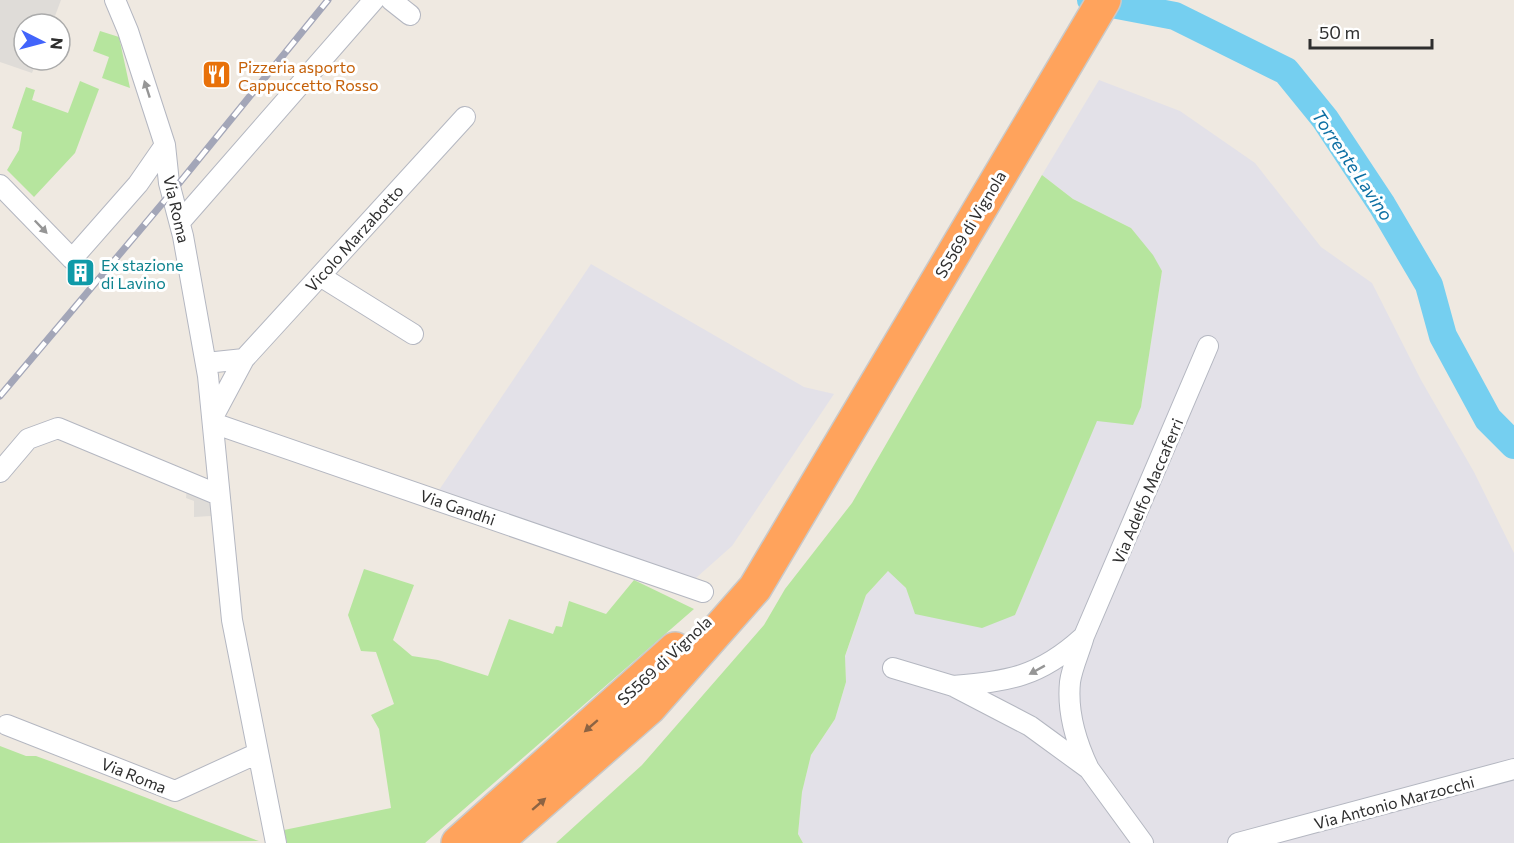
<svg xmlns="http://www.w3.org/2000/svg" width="1514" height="843" viewBox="0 0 1514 843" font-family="Commissioner,sans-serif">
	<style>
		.industrial { fill: #e3e1e8 }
		.green { fill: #b6e59e }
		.plaza { fill: #dfdcd8 }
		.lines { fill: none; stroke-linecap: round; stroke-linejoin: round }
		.river { stroke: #75cff0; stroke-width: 28 }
		.street-casing { stroke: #b4b7c1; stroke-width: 22 }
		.highway-casing { stroke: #c9c9c9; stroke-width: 36 }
		.street { stroke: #fff; stroke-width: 20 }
		.highway { stroke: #ffa35c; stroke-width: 33 }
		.rail-casing { stroke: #a3a6b8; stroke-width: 7 }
		.rail { stroke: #fff; stroke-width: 4.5; stroke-dasharray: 14; stroke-linecap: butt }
		.oneway { fill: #969696 }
		.oneway2 { fill: #8c6343 }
		.labels { text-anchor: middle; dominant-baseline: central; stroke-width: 6; stroke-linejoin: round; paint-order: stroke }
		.food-label { font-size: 16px; fill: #c56008; stroke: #fff; text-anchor: start }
		.street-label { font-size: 16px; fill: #2e2e2e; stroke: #fff }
		.culture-label { font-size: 16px; fill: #0d838f; stroke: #fff; text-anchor: start }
		.water-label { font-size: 18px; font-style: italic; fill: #0d6fa3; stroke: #fff }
	</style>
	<rect width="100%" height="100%" fill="#efe9e1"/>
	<path class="industrial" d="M1099,80L1180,111L1255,163L1321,247L1372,283L1421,380L1474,472L1514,553V843H803L798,834L802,792L811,755L835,719L846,682L845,657L866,595L889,570L906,588L1015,615L1097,420L1141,407L1162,271L1131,228L1073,199L1042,175Z
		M591,264L804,387L834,394L732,546L688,585L429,505Z"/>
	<path class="green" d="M100,31L119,37L130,88L102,78L109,57L93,51Z
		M80,81L99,89L75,153L34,197L7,170L19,150L22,132L12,128L26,87L35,90L32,100L68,113Z
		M1042,175L1073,199L1131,228L1153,255L1162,271L1141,407L1133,425L1097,421L1015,615L982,628L915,614L906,588L888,571L866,595L845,656L846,682L835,719L811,755L802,792L798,834L803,843H556L642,765L764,625L785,589L852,503Z
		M364,569L414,585L393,640L412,656L438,660L488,676L509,619L553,634L556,626L562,627L569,601L606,614L634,580L694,609L425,843H287L284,830L391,808L379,729L371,715L394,704L376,652L361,651L348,615Z
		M0,746L26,756H36C111,783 184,813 259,841L0,843Z"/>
	<path class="plaza" d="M0,0H61L52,24H24V60H37L32,73L0,62Z
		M187,486L210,496L211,516L194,517V501L186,498Z"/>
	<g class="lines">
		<path class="river" d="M1091,0L1175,16L1286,71L1325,119L1382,205L1429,285L1443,336L1488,419L1514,445"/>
		<defs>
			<path id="street" d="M115,0L128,31L165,145L169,183L183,236L208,376L232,620L276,843
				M391,0L410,15
				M0,185L72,259L138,184L165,145
				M180,222L374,0
				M320,276L413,334
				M244,359L465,117
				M206,363L244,359L213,417
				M213,423L703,592
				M0,472L28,439L58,428L219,495
				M893,668L953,686L1030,726L1089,769L1143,843
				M953,686C1009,681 1039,677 1082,638
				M7,725L175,791L258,753
				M1089,769C1076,742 1067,712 1070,682C1072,667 1080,651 1084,636L1208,346
				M1238,843L1514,769"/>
			<path id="highway" d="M458,843L675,649
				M495,843L649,708L755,588L1104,0"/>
		</defs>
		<use href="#street" class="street-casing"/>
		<use href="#highway" class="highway-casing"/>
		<use href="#street" class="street"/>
		<use href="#highway" class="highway"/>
		<defs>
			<path id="rail" d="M0,396L172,192L328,0"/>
		</defs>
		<use href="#rail" class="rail-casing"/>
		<use href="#rail" class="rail"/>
	</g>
	<defs><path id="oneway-solid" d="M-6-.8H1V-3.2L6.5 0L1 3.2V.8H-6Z" transform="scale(1.5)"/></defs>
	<g class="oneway">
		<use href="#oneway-solid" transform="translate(147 89) rotate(-108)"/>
		<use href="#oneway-solid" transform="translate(41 227) rotate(46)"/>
		<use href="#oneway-solid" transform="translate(1037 670) rotate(151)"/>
	</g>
	<g class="oneway2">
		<use href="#oneway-solid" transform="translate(591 726) rotate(139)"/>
		<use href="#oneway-solid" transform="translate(539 804) rotate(-41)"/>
	</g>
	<defs>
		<symbol id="restaurant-square" viewBox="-11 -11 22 22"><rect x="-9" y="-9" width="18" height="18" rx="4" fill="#e8710a" stroke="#fff"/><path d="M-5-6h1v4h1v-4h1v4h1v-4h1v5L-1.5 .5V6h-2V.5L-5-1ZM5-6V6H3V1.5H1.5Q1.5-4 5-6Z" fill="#fff"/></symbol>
		<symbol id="building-square" viewBox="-11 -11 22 22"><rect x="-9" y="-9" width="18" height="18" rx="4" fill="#0f9aa8" stroke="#fff"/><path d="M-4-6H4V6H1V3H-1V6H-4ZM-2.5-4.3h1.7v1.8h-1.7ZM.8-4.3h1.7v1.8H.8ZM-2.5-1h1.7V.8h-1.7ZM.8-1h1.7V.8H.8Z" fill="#fff"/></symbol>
	</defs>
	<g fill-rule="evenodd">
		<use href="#restaurant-square" x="200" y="58" width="33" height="33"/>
		<use href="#building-square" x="64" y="256" width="33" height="33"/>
	</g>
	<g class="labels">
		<g class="food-label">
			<text x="238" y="66">Pizzeria asporto<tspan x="238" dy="18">Cappuccetto Rosso</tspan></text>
		</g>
		<g class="street-label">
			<text transform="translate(177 209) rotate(77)">Via Roma</text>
			<text transform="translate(970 224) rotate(-59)">SS569 di Vignola</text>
			<text transform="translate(354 238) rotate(-48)">Vicolo Marzabotto</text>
			<text transform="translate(1147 491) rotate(-67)">Via Adelfo Maccaferri</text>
			<text transform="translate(458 507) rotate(19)">Via Gandhi</text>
			<text transform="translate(664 660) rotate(-43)">SS569 di Vignola</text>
			<text transform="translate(134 775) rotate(22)">Via Roma</text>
			<text transform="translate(1394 802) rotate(-15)">Via Antonio Marzocchi</text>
		</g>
		<g class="culture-label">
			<text x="101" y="264">Ex stazione<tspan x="101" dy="18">di Lavino</tspan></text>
		</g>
		<g class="water-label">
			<text transform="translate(1353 165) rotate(56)">Torrente Lavino</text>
		</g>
	</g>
	<g transform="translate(42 42) rotate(96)"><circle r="28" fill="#ffffff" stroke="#ababab" stroke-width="1.5"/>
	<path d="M0-4.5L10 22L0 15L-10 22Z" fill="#4264fb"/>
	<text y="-9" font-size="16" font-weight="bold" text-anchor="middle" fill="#2e2e2e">N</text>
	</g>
	<path d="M1310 39v9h122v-9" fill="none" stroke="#2e2e2e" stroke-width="3"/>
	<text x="1319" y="39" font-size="18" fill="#2e2e2e" stroke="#ffffff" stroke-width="4.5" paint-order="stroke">50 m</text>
</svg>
